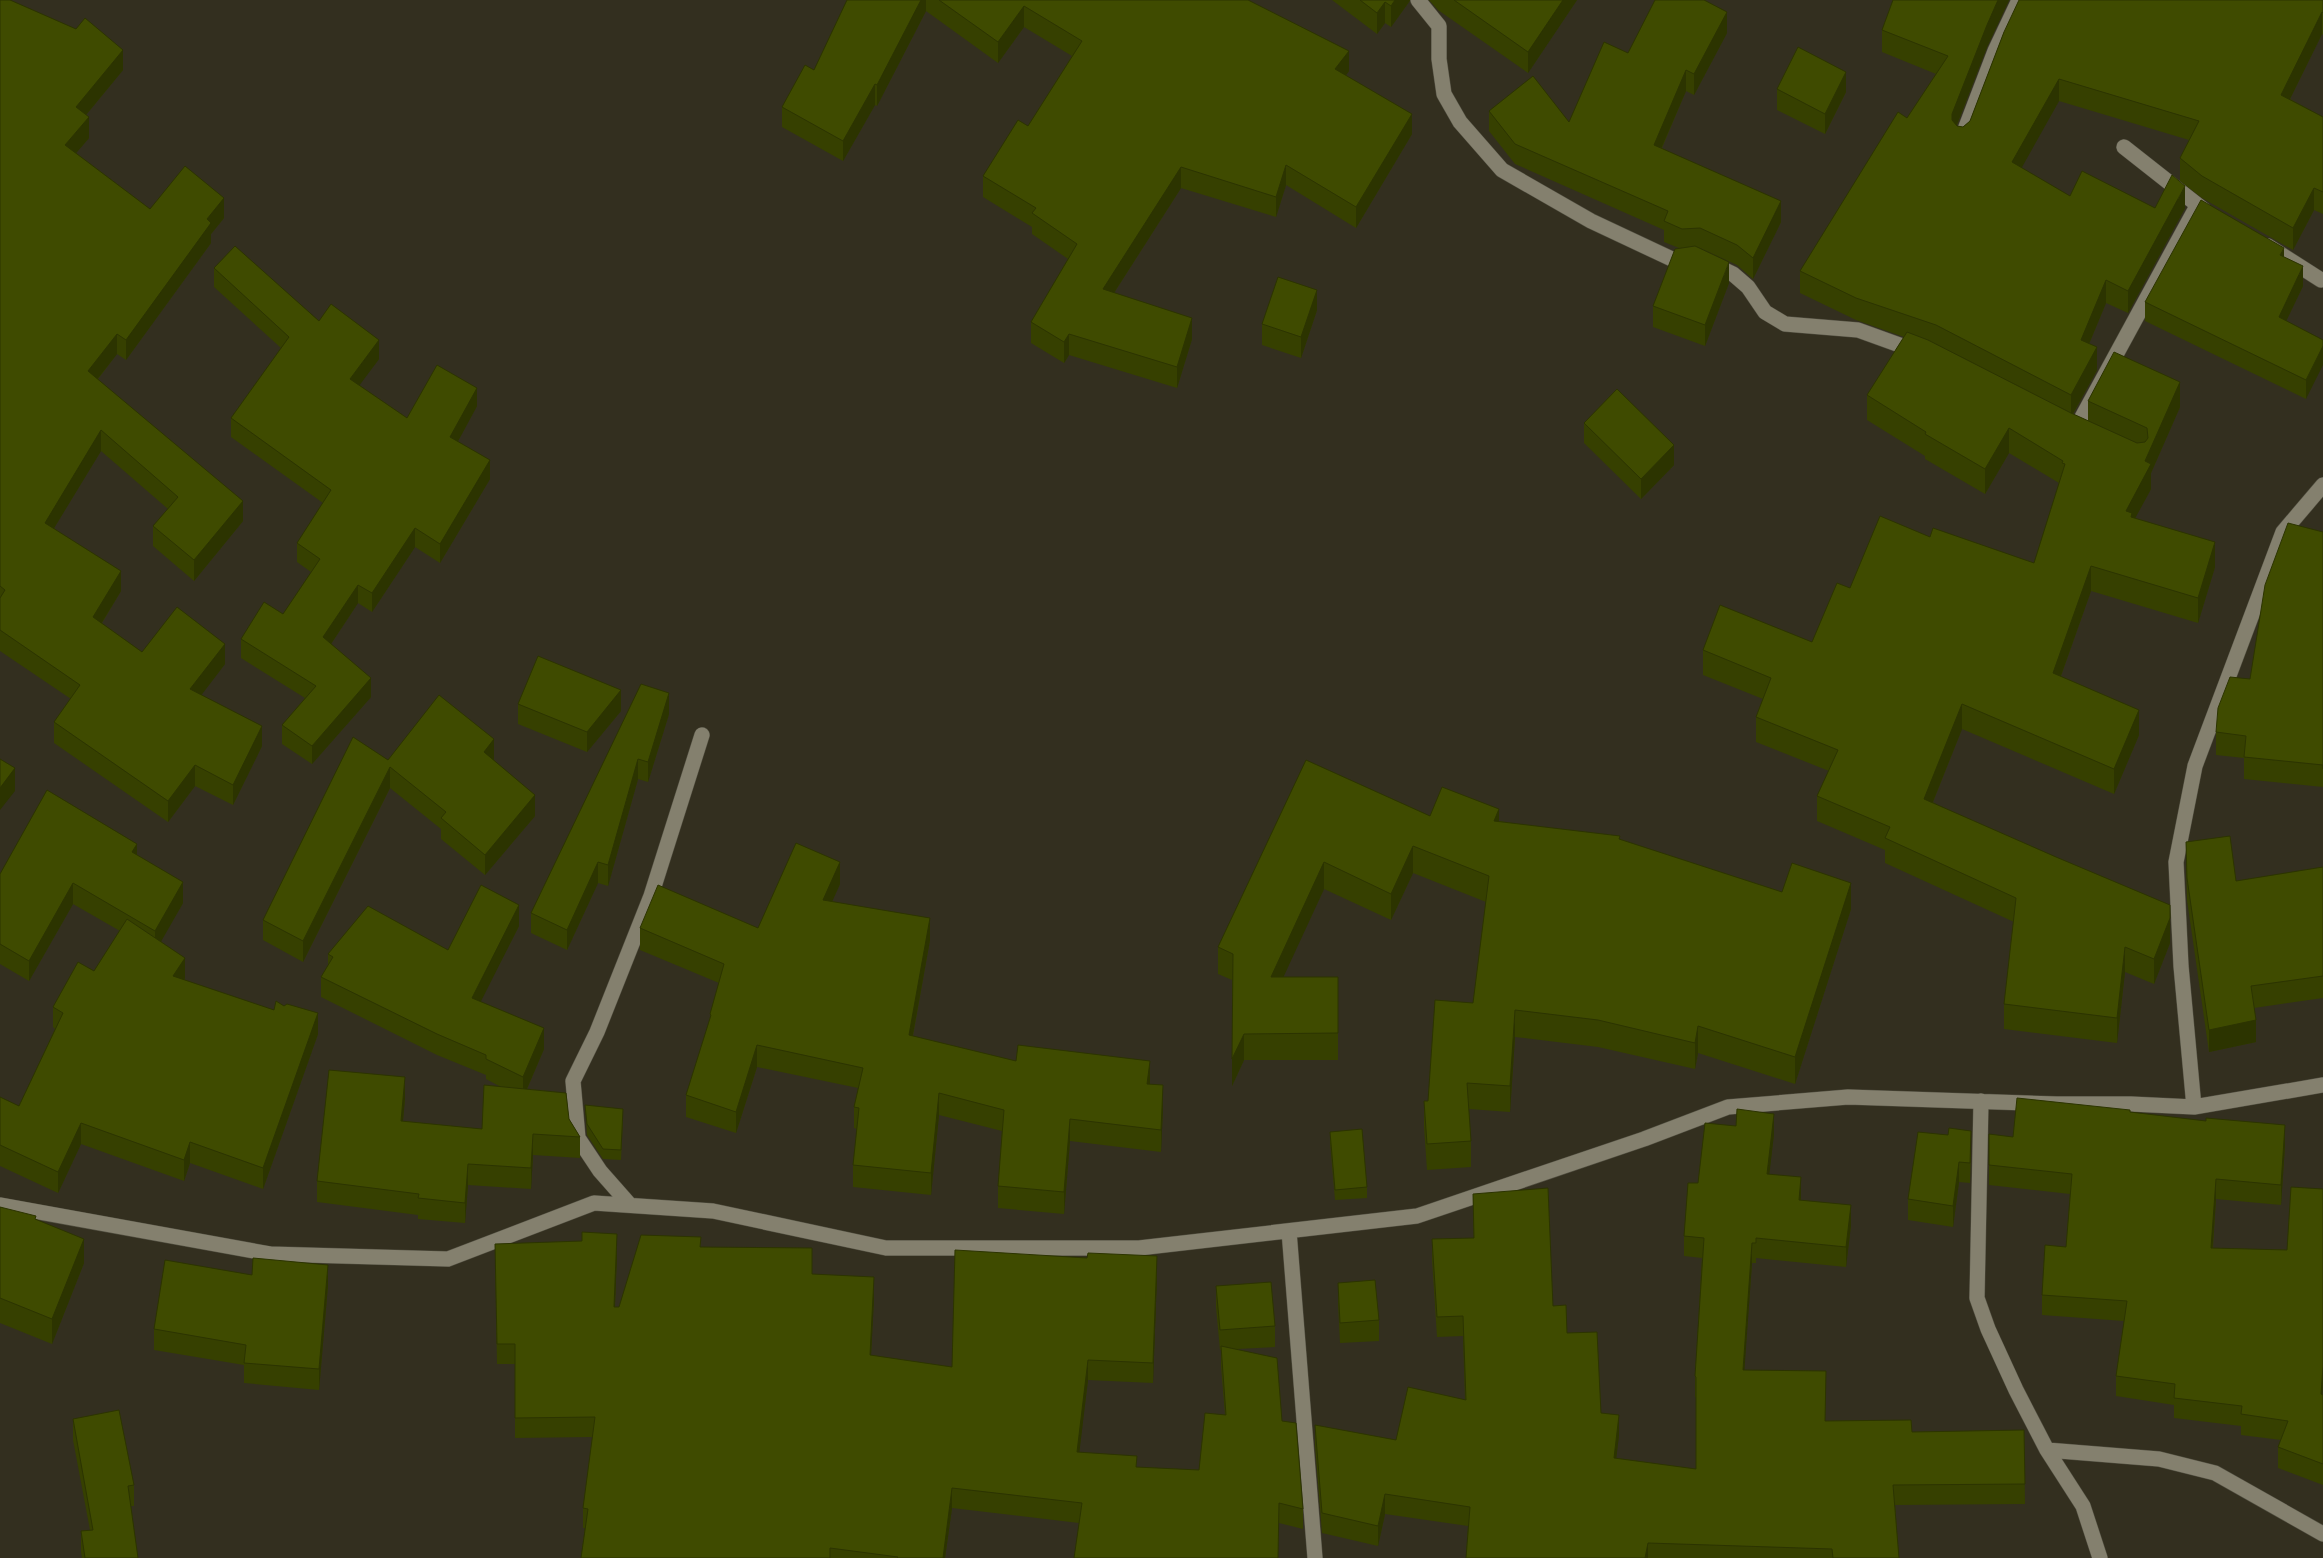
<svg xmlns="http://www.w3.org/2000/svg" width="2323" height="1558" viewBox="0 0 2323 1558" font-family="'Crimson Pro',serif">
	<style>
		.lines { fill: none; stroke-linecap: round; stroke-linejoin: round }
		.street-casing { stroke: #514e40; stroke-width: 16 }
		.street { stroke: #84806e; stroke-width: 15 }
		.wall { fill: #364000 }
		.shaded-wall { fill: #2c3400 }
		.building { fill: #3f4b00; stroke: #2c3400 }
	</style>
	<rect width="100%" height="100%" fill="#332f1f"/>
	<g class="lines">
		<defs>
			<path id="street" d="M1418,0L1439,26V59L1444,94L1460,122L1502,170L1591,221L1674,260L1690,257
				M1961,140L1995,51L2019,0
				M2124,147L2204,210
				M2268,246L2321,280
				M1712,264L1733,274L1748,287L1765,312L1785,324L1858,330L1919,352
				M2075,430L2197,206
				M1981,1101L1977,1298L1988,1329L2016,1390L2047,1450L2083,1506L2100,1558
				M2194,1107L2181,966L2176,862L2195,766L2283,532L2323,485
				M0,1205L270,1254L448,1259L594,1203L713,1211L886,1248H1139L1417,1216L1644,1139L1728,1107L1848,1097L2057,1104H2131L2194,1107L2323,1085
				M630,1205L600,1171L578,1138L573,1081L597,1032L651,896L702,735
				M1289,1231L1315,1558
				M2047,1450L2159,1459L2215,1473L2323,1534"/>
		</defs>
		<use href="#street" class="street-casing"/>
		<use href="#street" class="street"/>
	</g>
	<path class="wall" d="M0,0L123,70L86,115L89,138L76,153L150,209L224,218L211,234V243L126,360L117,354L98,379L243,521L194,581L153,546V526L168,509L101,451L54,528L121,591L102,623L142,652L225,664L201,695L262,746L233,805L195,786L168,822L54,743V722L71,699L0,651Z
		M847,0H1248L1349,71L1346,75L1412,134L1356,228L1286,185L1276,217L1181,188L1114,293L1192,339L1177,388L1069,355L1064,363L1031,343V322L1068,259L1032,234V227L983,197V176L1028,126L1072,56L1024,27L998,63L926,11L877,106L875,105L843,161L782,127V107L814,70Z
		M1332,0H1410L1409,2L1391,27L1385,23L1377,34Z
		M1429,0H1577L1528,73L1438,10Z
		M1893,0H2009L1987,47L1957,125V126L1963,127L1970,121L2004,32L2323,0V35L2322,34L2290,99L2323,117V214L2314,210L2293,250L2202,198L2180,181V158L2189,140L2059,101L2021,168L2070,196L2155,208H2185L2128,313L2106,303L2089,344L2097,370L2073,414L2088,421V401L2180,407L2151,473V489L2135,518L2215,567L2198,623L2091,591L2061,676L2139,735L2114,794L1962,729L1933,802L2170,943L2154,984L2125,972L2117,1043L2004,1029V1004L2014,922L1885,863V850L1817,821V796L1829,771L1756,742V717L1763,699L1703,675V650L1812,642L1850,588L1930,537L2034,563L2059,483L2009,453L1985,494L1925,459V456L1867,420V395L1904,337L1856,320L1800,293V271L1907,118L1936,74L1882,52V30Z
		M1727,33L1694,95L1686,91L1662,148L1781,222L1753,279L1737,265L1700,248L1729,283L1705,346L1653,327V306L1679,248L1664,242V230L1515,164L1489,131V111L1569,122Z
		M1777,89L1846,92L1825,134L1777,110Z
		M2284,257L2303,286L2286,321L2323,340L2306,399L2145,321V302Z
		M214,268L319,321L379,359L359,385L407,418L477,406L458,441L490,479L440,563L415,547L372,612L358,603L331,644L371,697L312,764L282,744V725L305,698L241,658V639L283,614L311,572L297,562V543L323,503L231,437V418L281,348L214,287Z
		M1317,310L1301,358L1262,345V324Z
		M1584,423L1674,465L1641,499L1584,443Z
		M2323,532V791V787L2244,779V758L2216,755V732L2250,679Z
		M518,704L621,711L587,752L518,724Z
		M669,714L648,782L638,779L608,886L598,883L567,950L531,933V913Z
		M388,760H494L535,816L485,875L441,839V829L390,788L303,962L263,940V920Z
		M1306,760L1430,816L1499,821L1620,840L1782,892L1851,909L1795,1084L1698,1053L1695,1069L1598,1047L1515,1037L1510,1112L1469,1109L1471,1141V1167L1427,1170L1424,1127V1101H1428L1473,1003L1486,902L1413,873L1391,920L1324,889L1283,977H1338V1060H1244L1232,1086V980L1218,974V947Z
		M2186,842L2236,881L2323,867V998L2254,1008L2256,1042L2209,1052L2187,900L2186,864Z
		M137,855L183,903L161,941L185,978L184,980L318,1034L263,1189L190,1163L184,1181L81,1144L58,1193L0,1166V1097L19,1106L55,1029L53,1027V1007L94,971L120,931L73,904L29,981L0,964V874Z
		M840,884L832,901L930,940L913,1036L1016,1061L1150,1084L1163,1107L1161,1152L1070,1141L1064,1214L998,1208V1186L1002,1131L939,1115L931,1195L853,1187V1165L857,1129L854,1128V1107L858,1088L757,1067L736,1133L686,1117V1095L710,1021V1014L719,983L640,950V928H758Z
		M519,926L480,1002L544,1049L527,1089L569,1119L580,1137V1158L533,1155L531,1189L468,1185L465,1223L418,1219V1215L317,1202V1181L405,1098L403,1121L482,1129L501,1087L486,1079V1075L437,1055L321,997V977L328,965V954L448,950Z
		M585,1105L623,1119L621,1160L603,1159L587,1135Z
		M2130,1112L2285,1145L2281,1205L2216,1199L2213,1248L2287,1250L2323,1189L2322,1395H2323V1485L2278,1468V1447L2281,1440L2241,1435V1426L2174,1418V1405L2116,1396V1376L2124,1321L2042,1315V1295L2066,1247L2070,1194L1989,1185V1165Z
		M1330,1132L1367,1187V1198L1335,1200L1330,1142Z
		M1774,1134L1769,1174L1801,1197V1200L1851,1225L1846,1267L1756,1258V1263H1752L1744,1370L1825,1421L1912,1432L2024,1430L2025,1504L1895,1505L1899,1558H1466L1468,1526L1385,1514L1378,1546L1322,1533L1315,1445V1425L1396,1440L1465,1400L1463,1336L1437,1337L1432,1259V1239L1474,1238L1473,1194L1553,1306L1567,1333L1601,1413L1619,1435L1616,1458L1696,1469V1397H1695V1376L1702,1258L1684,1256V1236L1698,1183Z
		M1971,1152L1970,1183L1959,1182L1953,1227L1908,1220V1199Z
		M0,1207L36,1220L84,1263L52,1344L0,1323Z
		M495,1244L617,1254L615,1307H619L701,1247L812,1274L874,1298L871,1355L952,1367L1157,1276L1153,1383L1088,1380L1079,1452L1137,1467L1199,1470L1225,1415L1221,1366V1350H1220L1216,1307V1286L1275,1326V1347L1237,1349L1282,1421L1303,1509V1529L1279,1523H1079L952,1508L945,1558H581L585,1528H583V1508L593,1437L515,1438V1364H497Z
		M1338,1283L1379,1320V1341L1340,1343L1338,1303Z
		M328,1285L319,1390L244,1383V1365L154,1350V1329Z
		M73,1419L134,1485V1506H131L138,1558H82L81,1552V1531L90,1530L73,1440Z"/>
	<path class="shaded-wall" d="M921,0H926V11L877,106V85Z
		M1395,0H1410L1409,2L1391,27V6Z
		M1563,0H1577L1528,73V52Z
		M1998,0H2009L1987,47L1952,137V114L1987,25Z
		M1385,2V23L1377,34V13Z
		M1024,6V27L998,63V42Z
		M1727,12V33L1694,95V74Z
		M2322,12V34L2281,117V95Z
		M123,50V70L76,127V107Z
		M1349,51V71L1335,90V69Z
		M1686,70V91L1654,165V145Z
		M1846,72V92L1825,134V114Z
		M2059,79V101L2012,185V162Z
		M875,84V105L843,161V141Z
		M1412,114V134L1356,228V207Z
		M89,117V138L65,166V145Z
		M1286,165V185L1276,217V197Z
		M1181,167V188L1103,310V289Z
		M2185,186V208L2128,313V291Z
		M2314,188V210L2293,250V228Z
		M224,198V218L211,234V243L126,360V340L207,219Z
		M1781,201V222L1753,279V258Z
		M2284,248V267L2280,255Z
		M1729,262V283L1705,346V325Z
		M2303,266V286L2279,336V317Z
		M2106,280V303L2081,363V340Z
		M1317,290V310L1301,358V337Z
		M1192,318V339L1177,388V367Z
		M117,334V354L88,391V371Z
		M1069,334V355L1064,363V342Z
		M379,340V359L350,398V379Z
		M2323,346V365L2306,399V380Z
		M2097,347V370L2071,417V395Z
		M2180,382V407L2151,473V489L2132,524L2126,511L2145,461Z
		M477,388V406L450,456V437Z
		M2009,428V453L1985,494V469Z
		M101,430V451L45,543V523Z
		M1674,445V465L1641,499V479Z
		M490,460V479L440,563V544Z
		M243,501V521L194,581V560Z
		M415,528V547L372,612V593Z
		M2215,542V567L2198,623V598Z
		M2091,566V591L2053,698V673Z
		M121,571V591L93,637V617Z
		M358,585V603L323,656V637Z
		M225,644V664L190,710V689Z
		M371,678V697L312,764V746Z
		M621,690V711L587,752V732Z
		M669,693V714L648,782V762Z
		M1962,704V729L1924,824V799Z
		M2139,710V735L2114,794V769Z
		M262,726V746L233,805V785Z
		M494,739V760L484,773V752Z
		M638,759V779L608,886V865Z
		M195,765V786L168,822V801Z
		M390,767V788L303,962V941Z
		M15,768V791L0,810V788Z
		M535,795V816L485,875V855Z
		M1499,809V836L1494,821Z
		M137,844V865L132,852Z
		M1413,846V873L1391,920V894Z
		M598,862V883L567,950V930Z
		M840,862V884L823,922V900Z
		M1324,862V889L1271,1004V977Z
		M183,882V903L155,952V931Z
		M73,883V904L29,981V961Z
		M1851,883V909L1795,1084V1057Z
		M519,905V926L472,1019V998Z
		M930,918V940L909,1056V1035Z
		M2170,918V943L2154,984V959Z
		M2125,947V972L2117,1043V1018Z
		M185,958V978L173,997V976Z
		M1515,1010V1037L1510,1112V1086Z
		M318,1013V1034L263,1189V1168Z
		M2256,1020V1042L2209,1052V1030Z
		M1698,1026V1053L1695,1069V1043Z
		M544,1028V1049L523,1098V1077Z
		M1244,1034V1060L1232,1086V1059Z
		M757,1045V1067L736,1133V1112Z
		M1150,1061V1083L1147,1106V1084Z
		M405,1077V1098L401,1141V1121Z
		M1163,1085V1107L1161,1152V1130Z
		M939,1093V1115L931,1195V1173Z
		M1774,1114V1134L1767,1194V1174Z
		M1070,1119V1141L1064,1214V1192Z
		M81,1123V1144L58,1193V1172Z
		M2285,1125V1145L2281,1205V1185Z
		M533,1134V1155L531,1189V1168Z
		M190,1142V1163L184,1181V1160Z
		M1959,1162V1182L1953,1227V1206Z
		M468,1164V1185L465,1223V1203Z
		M1801,1177V1197L1799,1220V1200Z
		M2216,1179V1199L2211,1268V1248Z
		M1851,1205V1225L1846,1267V1247Z
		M617,1234V1254L614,1327V1307Z
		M84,1239V1263L52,1344V1319Z
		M1752,1243V1263L1743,1390V1370Z
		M1157,1256V1276L1153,1383V1363Z
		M328,1265V1285L319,1390V1369Z
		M874,1277V1298L870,1375V1355Z
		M1088,1360V1380L1077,1472V1452Z
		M2323,1367V1387L2321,1414V1394Z
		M1619,1415V1435L1614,1478V1458Z
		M952,1488V1508L945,1558H943Z
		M1385,1494V1514L1378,1546V1526Z
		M1648,1543V1558H1645Z"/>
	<path class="building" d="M0,0H10L76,29L85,18L123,50L76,107L89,117L65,145L150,209L185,166L224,198L207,219L211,223L126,340L117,334L88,371L243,501L194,560L153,526L178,497L101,430L45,523L121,571L93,617L142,652L177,607L225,644L190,689L262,726L233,785L195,765L168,801L54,722L80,685L0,630V598L5,590L0,586Z
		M847,0H921L877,85L875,84L843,141L782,107L805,65L814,70Z
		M939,0H1248L1349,51L1335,69L1412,114L1356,207L1286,165L1276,197L1181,167L1103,289L1192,318L1177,367L1069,334L1064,342L1031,322L1077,244L1032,213L1036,208L983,176L1018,120L1028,126L1082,41L1024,6L998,42Z
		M1360,0H1395L1391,6L1385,2L1377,13Z
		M1454,0H1563L1528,52Z
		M1655,0H1704L1727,12L1694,74L1686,70L1654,145L1781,201L1753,258L1737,245L1700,228L1682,229L1664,221L1668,211L1515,144L1489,111L1533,76L1569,122L1604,42L1628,53Z
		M1893,0H1998L1987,25L1952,114V120L1957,126L1963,127L1970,121L2004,32L2019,0H2323V13L2322,12L2281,95L2323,117V192L2314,188L2293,228L2202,176L2180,158L2199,121L2059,79L2012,162L2070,196L2082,171L2155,208L2172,175L2185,186L2128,291L2106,280L2081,340L2097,347L2071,395L1936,325L1856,298L1800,271L1898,112L1907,118L1948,56L1882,30Z
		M1798,47L1846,72L1825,114L1777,89Z
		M2201,200L2284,248L2280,255L2303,266L2279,317L2323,340V346L2306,380L2145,302Z
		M235,246L319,321L331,304L379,340L350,379L407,418L437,365L477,388L450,437L490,460L440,544L415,528L372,593L358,585L323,637L371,678L312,746L282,725L316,686L241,639L264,602L283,614L320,559L297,543L331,490L231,418L289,337L214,268Z
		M1695,246L1729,262L1705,325L1653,306L1675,249Z
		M1278,277L1317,290L1301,337L1262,324Z
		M1907,332L1928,340L2071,413L2137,443L2145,442L2148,438L2147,428L2088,401L2114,352L2180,382L2145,461L2151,464L2126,511L2132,513L2131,517L2215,542L2198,598L2091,566L2053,673L2139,710L2114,769L1962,704L1924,799L2056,857L2170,905V918L2154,959L2125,947L2117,1018L2004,1004L2016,898L1885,838L1890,827L1817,796L1838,750L1756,717L1771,678L1703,650L1720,605L1812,642L1837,583L1850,588L1880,516L1930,537L1933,528L2034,563L2065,464L2062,463L2063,461L2009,428L1985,469L1925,434L1926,432L1867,395Z
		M1617,389L1674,445L1641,479L1584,423Z
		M2288,523L2323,532V769V765L2244,757L2246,736L2216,732L2218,708L2230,677L2250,679L2265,585Z
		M538,656L621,690L587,732L518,704Z
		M641,684L669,693L648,762L638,759L608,865L598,862L567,930L531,913Z
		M439,695L494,739L484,752L535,795L485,855L441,818L446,812L390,767L303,941L263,920L353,737L388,760Z
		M0,759L15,768L0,788Z
		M1306,760L1430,816L1442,787L1499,809L1494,821L1620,836L1619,839L1782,892L1792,863L1851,883L1795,1057L1698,1026L1695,1043L1598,1020L1515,1010L1510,1086L1467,1083L1471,1141L1427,1144L1424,1101H1428L1435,1000L1473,1003L1489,876L1413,846L1391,894L1324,862L1271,977H1338V1033L1244,1034L1232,1059L1233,954L1218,947Z
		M47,790L137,844L132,852L183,882L155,931L73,883L29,961L0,944V874Z
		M2230,836L2236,881L2323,867V976L2251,986L2256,1020L2209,1030L2187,878L2186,842Z
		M796,843L840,862L823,900L930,918L909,1035L1016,1061L1018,1045L1150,1061L1147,1084L1163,1085L1161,1130L1070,1119L1064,1192L998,1186L1004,1110L939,1093L931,1173L853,1165L859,1108L854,1107L863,1068L757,1045L736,1112L686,1095L711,1015L710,1014L724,964L640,928L658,885L758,928Z
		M481,885L519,905L472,998L544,1028L523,1077L486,1059V1055L437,1034L321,977L333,957L328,954L368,906L448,950Z
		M127,919L185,958L173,976L274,1010L276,1001L284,1006L287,1004L318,1013L263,1168L190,1142L184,1160L81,1123L58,1172L0,1145V1097L19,1106L63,1013L53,1007L78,962L94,971Z
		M329,1070L405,1077L401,1121L482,1129L484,1085L566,1093L569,1119L580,1137L533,1134L531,1168L468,1164L465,1203L418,1198L419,1194L317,1181Z
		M2017,1098L2130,1110V1112L2206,1121V1118L2285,1125L2281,1185L2216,1179L2211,1248L2287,1250L2291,1187L2323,1189V1367L2321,1394L2323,1395V1464L2278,1447L2288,1421L2241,1414L2242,1406L2174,1398L2175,1384L2116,1376L2127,1301L2042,1295L2045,1245L2066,1247L2072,1174L1989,1165V1134L2013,1137Z
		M585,1105L623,1109L621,1150L603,1149L587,1124Z
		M1737,1109L1774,1114L1767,1174L1801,1177L1799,1200L1851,1205L1846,1247L1756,1238V1243H1752L1743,1370L1826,1371L1825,1421L1911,1420L1912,1432L2024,1430L2025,1484L1893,1485L1899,1558H1833L1832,1549L1648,1543L1645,1558H1466L1470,1507L1385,1494L1378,1526L1322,1513L1315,1425L1396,1440L1408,1387L1466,1400L1463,1316L1437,1317L1432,1239L1474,1238L1473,1194L1548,1188L1553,1306L1566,1305L1567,1333L1597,1332L1601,1413L1619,1415L1614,1458L1696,1469V1377L1695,1376L1704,1238L1684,1236L1688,1183H1698L1705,1123L1736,1126Z
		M1949,1128L1971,1131L1970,1163L1959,1162L1953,1206L1908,1199L1918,1132L1948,1135Z
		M1362,1129L1367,1187L1335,1190L1330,1132Z
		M0,1207L36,1216L35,1219L84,1239L52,1319L0,1298Z
		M582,1232L617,1234L614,1307H619L641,1235L701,1237L700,1247L812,1248V1274L874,1277L870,1355L952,1367L955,1250L1087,1258L1088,1253L1157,1256L1153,1363L1088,1360L1077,1452L1137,1456L1136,1467L1199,1470L1205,1413L1226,1415L1221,1346L1277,1358L1282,1421L1296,1423L1303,1509L1279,1503L1278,1558H1074L1082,1503L952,1488L943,1558H897L898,1557L830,1548V1558H581L588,1509L583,1508L595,1417L515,1418V1344H497L495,1244L582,1241Z
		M253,1258L328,1265L319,1369L244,1363L246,1345L154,1329L165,1260L252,1275Z
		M1375,1280L1379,1320L1340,1323L1338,1283Z
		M1271,1282L1275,1326L1220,1330L1216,1286Z
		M119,1410L134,1485L128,1486L138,1558H85L81,1531L93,1530L73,1419Z"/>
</svg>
